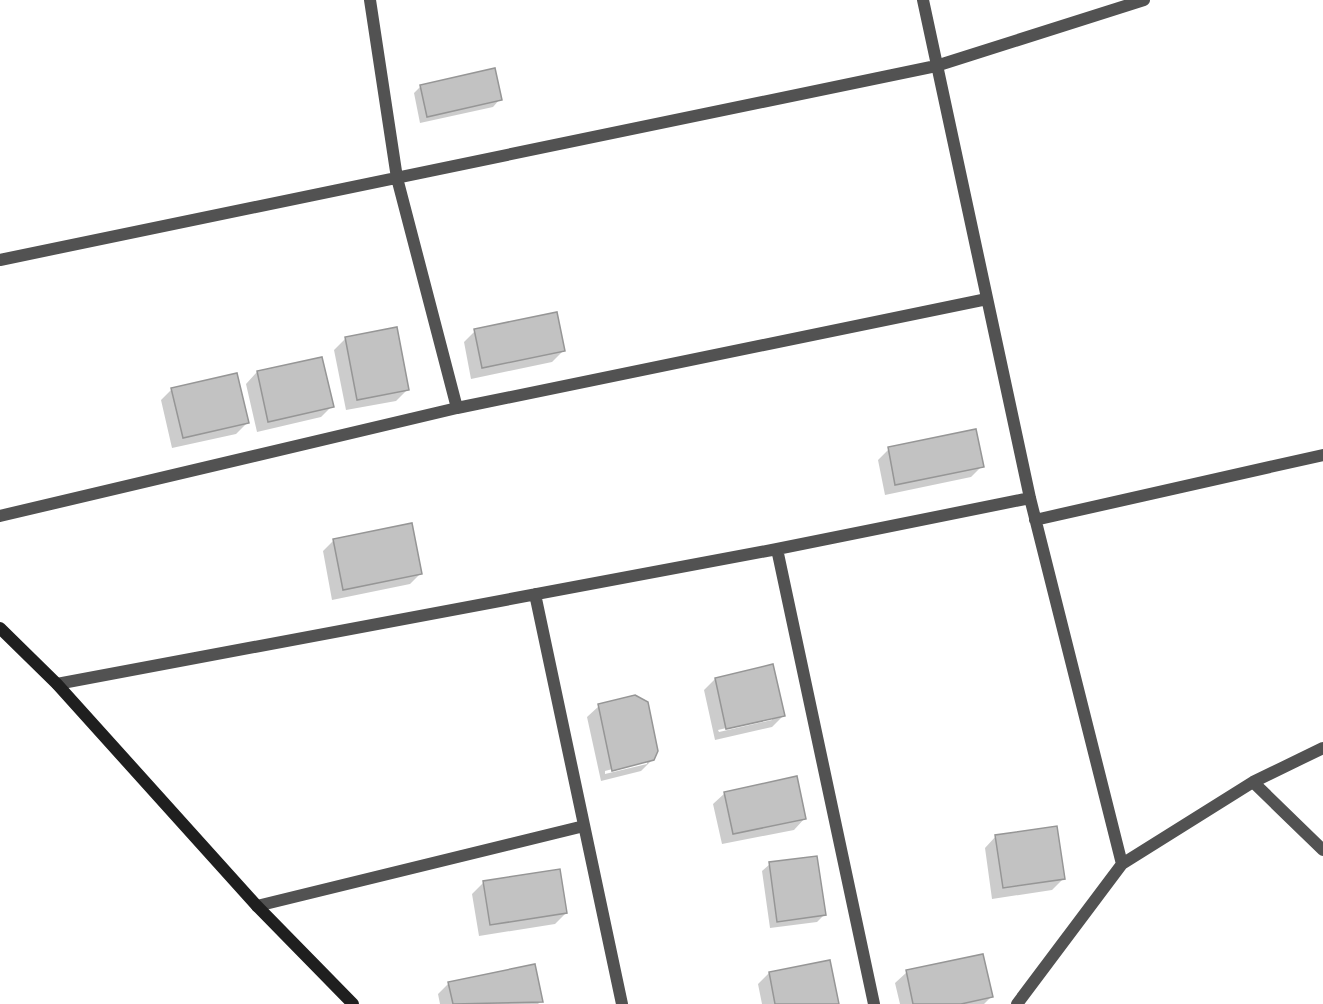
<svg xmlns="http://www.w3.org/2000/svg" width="1323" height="1004" viewBox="0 0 1323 1004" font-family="'Public Sans',sans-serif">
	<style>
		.shadow { fill: #0003; fill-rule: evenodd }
		.building { fill: #c2c2c2; stroke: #969696; stroke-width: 1.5 }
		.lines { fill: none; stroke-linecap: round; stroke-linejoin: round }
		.street { stroke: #525252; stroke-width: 12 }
		.secondary { stroke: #1f1f1f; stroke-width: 12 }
	</style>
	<rect width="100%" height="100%" fill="#fff"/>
	<path class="shadow" d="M421,86L500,99L493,107L420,123L414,93Z
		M396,329L407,390L396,401L346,410L334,350L345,339Z
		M475,331L563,351L552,362L471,379L464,342Z
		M321,358L332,406L321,417L257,432L246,384L257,372Z
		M172,389L247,423L236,434L172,448L161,400Z
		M889,449L982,466L971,477L885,495L878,460Z
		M334,540L421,573L410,584L332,600L323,551Z
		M715,679L783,716L772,727L715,740L704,690ZM772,717V720L719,732L718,730Z
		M599,706L653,759L641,771L601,781L587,717ZM647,760V764L605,774V771Z
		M725,793L805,818L794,830L722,844L713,804Z
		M996,836L1064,878L1052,890L992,899L985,848Z
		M770,864L824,915L817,922L770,928L762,871Z
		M483,883L566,913L555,924L479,936L472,894Z
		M907,972L991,997L984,1004H900L895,983Z
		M769,973L837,1004H762L758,984Z
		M449,983L541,1001L538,1004H440L438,994Z"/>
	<path class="building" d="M495,68L502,100L427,117L420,85Z
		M557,312L565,351L482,368L474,329Z
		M397,327L409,390L357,400L345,337Z
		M322,357L334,407L268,422L257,371Z
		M237,373L249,423L183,438L171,388Z
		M976,429L984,467L895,485L888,447Z
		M412,523L422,574L343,590L333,539Z
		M773,664L785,716L726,729L715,678Z
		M635,695L648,702L658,751L654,760L612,771L598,704Z
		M797,776L806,819L733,834L724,792Z
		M1057,826L1065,879L1003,888L995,835Z
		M817,856L826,915L777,922L769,862Z
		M560,869L567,913L490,925L483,881Z
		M983,954L993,997L961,1004H913L906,970Z
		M830,960L839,1004H775L769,972Z
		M535,964L543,1002L453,1004L448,982Z"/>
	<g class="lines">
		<path class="street" d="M370,0L397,178L457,408
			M923,0L1030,498L1122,864
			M0,260L936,66L1144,0
			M0,516L457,408L987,299
			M1035,520L1323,455
			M777,549L874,1004
			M535,594L622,1004
			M57,684L777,549L1030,498
			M1253,782L1323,850
			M257,906L584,826
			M1017,1004L1122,864L1253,782L1323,748"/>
		<path class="secondary" d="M0,628L57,684L257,906L353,1004"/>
	</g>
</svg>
